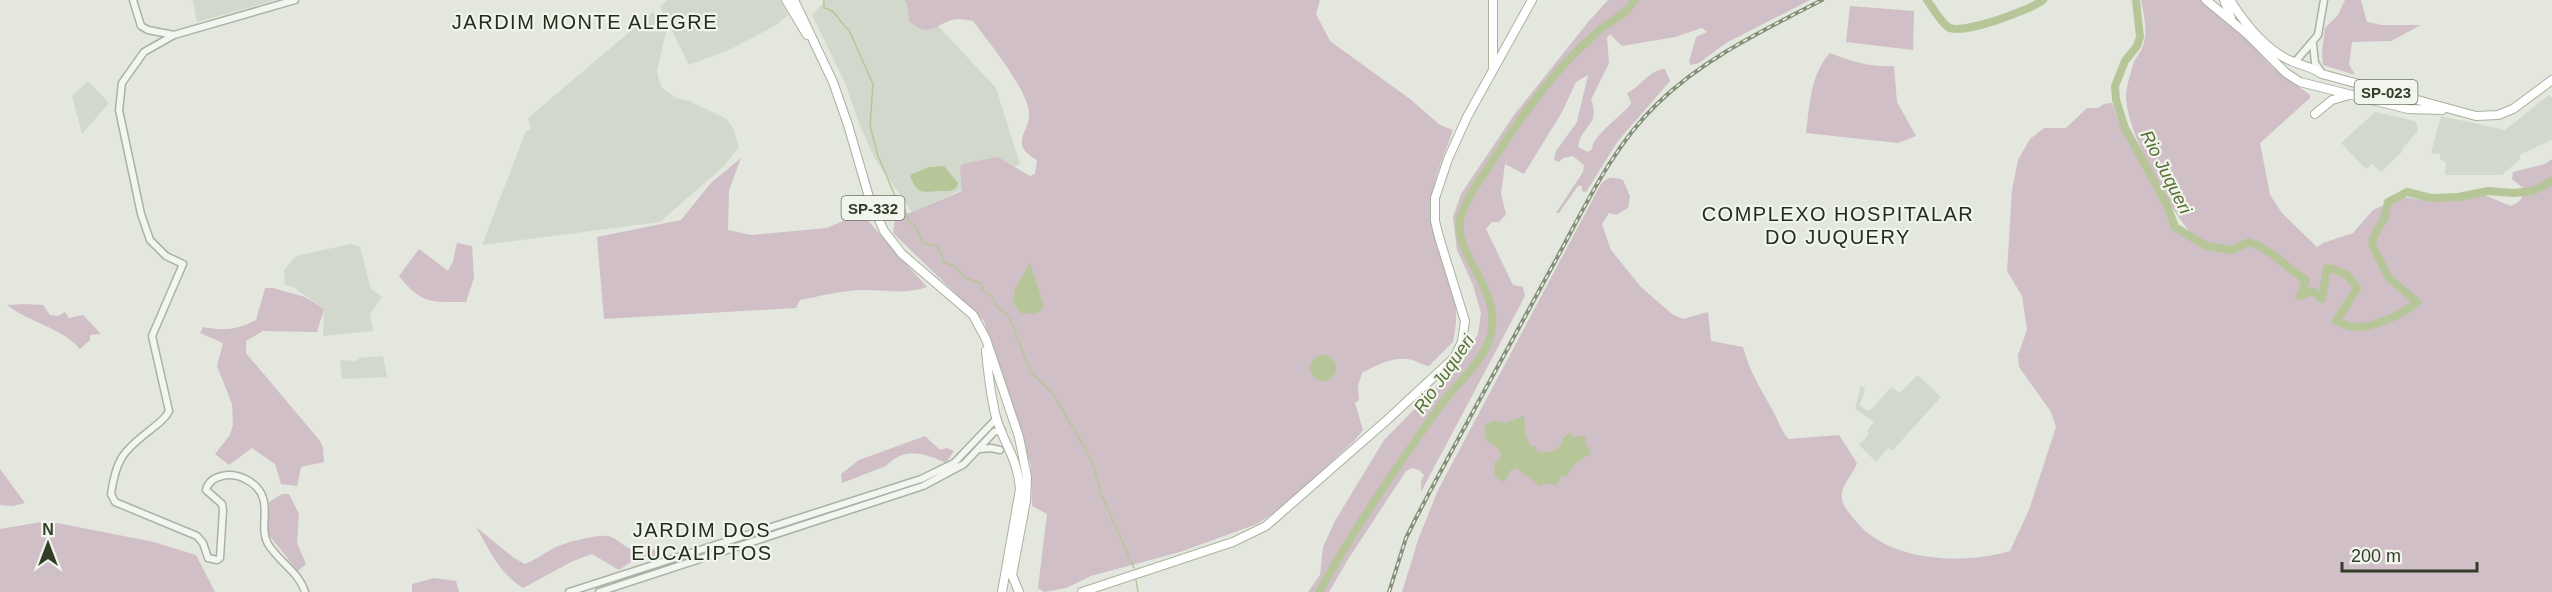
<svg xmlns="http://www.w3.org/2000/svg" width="2552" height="592" viewBox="0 0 2552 592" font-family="Helvetica,sans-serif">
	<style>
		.built { fill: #d2d9cc }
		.green { fill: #d0bfc6 }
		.water { fill: #b6c699 }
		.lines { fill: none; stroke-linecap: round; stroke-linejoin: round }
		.stream { stroke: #b6c699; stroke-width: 1.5 }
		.river { stroke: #b6c699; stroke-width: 8 }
		.minor-casing { stroke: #abb1a3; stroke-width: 9 }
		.major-casing { stroke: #a9b29d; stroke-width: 10 }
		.minor { stroke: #f3f5f0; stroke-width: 6 }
		.major { stroke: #fff; stroke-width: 8 }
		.rail-casing { stroke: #849078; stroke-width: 4 }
		.rail { stroke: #f1f5ed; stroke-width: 1.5; stroke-dasharray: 4.5; stroke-linecap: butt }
		.labels { text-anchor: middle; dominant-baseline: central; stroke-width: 4.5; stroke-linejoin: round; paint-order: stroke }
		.shield { fill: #f1f5ed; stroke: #6c7462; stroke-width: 1.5 }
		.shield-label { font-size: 15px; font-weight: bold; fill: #333d27 }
		.water-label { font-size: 18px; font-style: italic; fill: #576f33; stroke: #f1f5ed }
		.quarter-label { font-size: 20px; letter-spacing: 1.5px; fill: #232d1a; stroke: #f1f5ed }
	</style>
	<rect width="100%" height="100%" fill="#e3e7de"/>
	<path class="built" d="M187,0H276L197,22L193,1Z
		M667,0H780L788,15L778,24L729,50L689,65L660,7Z
		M826,0H914L996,88L1020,164L912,212L875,159L860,126L845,83L812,15Z
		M653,12L666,32L657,70L659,81L663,89L676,98L689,101L727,119L733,128L739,147L724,166L660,222L482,245L526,131L531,129L528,118Z
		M88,81L109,103L82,134L72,96Z
		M2549,95L2552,98V140L2521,154L2519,160L2502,175H2445L2446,163L2440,159V154L2431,153L2441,116L2505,130Z
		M2375,112L2415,121L2417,124L2418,131L2403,148L2402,152L2381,172L2372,164L2366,169L2341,143Z
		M351,244L360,247L371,289L382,297L370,314L373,331L323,336L324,309L293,287L285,285L284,270L296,256Z
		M383,356L387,377L342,379L340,360L356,361L360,358Z
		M1916,376H1919L1941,397L1892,451L1888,448L1876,462L1859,445L1869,434L1867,431L1874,422L1855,409L1861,385L1865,389L1860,405L1867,411L1872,409L1891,387L1900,393Z"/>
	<path class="green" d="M904,0H1320L1316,14L1330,41L1410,99L1440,125L1453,130C1443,159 1428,189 1431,220C1434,247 1447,270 1454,296C1458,311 1456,327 1453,342L1429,366C1423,365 1420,363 1415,361C1398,354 1376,365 1362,373L1358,386L1359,400L1355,403L1363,430L1354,441L1281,508L1257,524L1180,552L1091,576L1066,588L1044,592L1038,588L1047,514L1032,506L1031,466L984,321L893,233L895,219L962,191L960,168L962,164L998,157L1030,176L1035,174L1037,160C1007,143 1031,132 1029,112C1027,89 988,41 973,21C968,20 963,19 958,19C936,21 931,41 909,21L907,3Z
		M1608,0H1810L1726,43L1699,63L1691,65L1689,62L1696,37L1707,32L1702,28L1675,37L1622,46L1610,34L1607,38L1609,63L1591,100C1601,126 1581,125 1578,147L1588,152L1592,149C1592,134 1632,109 1631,102C1630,99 1628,96 1627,93C1641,87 1650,69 1665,69L1670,81L1618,141L1586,192L1582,191V186H1578L1559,213H1556L1583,172L1584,165L1573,156L1563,158L1559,162L1554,160L1556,151L1577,122L1588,75L1576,82L1562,112L1524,174L1505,164L1501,194L1506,214L1499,222H1492L1486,229L1513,285L1523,287L1525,296L1421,492V481L1424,475L1419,470L1412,468L1406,471L1347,561L1329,592H1308L1320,575L1323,547L1335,521L1384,440L1463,360L1478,334L1481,313L1473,285L1457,250L1453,217L1461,194L1514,115L1589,21Z
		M2141,0H2204L2230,21L2271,66L2310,95V98L2260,143L2270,195L2282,213L2317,247L2295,263L2323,243L2353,233L2373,210L2403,197L2431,201L2484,195L2511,206C2520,202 2524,198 2523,188L2512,179L2513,172L2545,164L2552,159V592H1402L1418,540L1438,490L1601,184C1608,176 1613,177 1623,180L1630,196L1628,208L1616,215L1609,213L1602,224L1611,250L1641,287L1672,314L1683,319L1708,312L1711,341L1743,347C1749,371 1761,389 1773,411C1779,421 1780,430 1789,439L1839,435L1857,463C1854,473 1844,482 1842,492C1840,503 1848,512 1855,520C1888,562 1962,565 2010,551L2029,510L2056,427L2051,412L2019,367L2018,355L2027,330L2022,296L2007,271L2012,190L2018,160L2030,139L2044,128H2066L2087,108H2098L2104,104L2112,103L2119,122L2165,206L2169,221L2193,235C2169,209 2125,130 2126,94C2127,85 2131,71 2134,62C2136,57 2141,52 2143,46C2148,31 2144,15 2141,0Z
		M2345,0H2361L2367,22L2382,25H2421L2391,41L2352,42L2349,64L2355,75L2323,65L2322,52L2325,28L2338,15Z
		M1850,6L1914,11L1913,50L1846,42Z
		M1830,53C1853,62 1870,67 1894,66L1897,102L1916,136L1898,143L1806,133C1810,104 1810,75 1830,53Z
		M741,158L729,190L728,230L751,235L827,228L861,213L927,287C905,295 884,289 861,290C840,291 820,296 800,300L796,308L604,319L597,237L681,220L711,183Z
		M457,243L472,246L474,278L466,302C432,302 422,305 399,276L419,249L448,271L453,261Z
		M265,288H273L305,297L324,309L317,332L263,331L246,341V353L320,441L323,448L324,462L301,467L297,486L281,484L275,464L252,448L229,465L215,454L230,435L233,424L232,404L217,366L223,343L200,333L203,327C224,331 237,330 256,320Z
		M24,304L43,305L50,315L58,316L65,312L69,318L83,315L101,334L90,335V340L80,349C61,327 30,323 7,305Z
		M925,436L940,450L947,448L954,451L946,463C924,453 905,446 886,466L842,483L841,474L859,460Z
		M0,469L25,503L13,506L0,505Z
		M282,494H289L299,514L297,543L306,564L298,571L268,534L269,502Z
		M47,521L154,542L196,555L215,592H0V529Z
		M476,527L514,558L525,564C536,560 544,553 554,548C567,542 587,537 600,536C613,535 616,540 625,546C638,555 653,550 667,546L666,557H638L619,570L592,554L573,561L523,588C499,573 490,551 476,527Z
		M434,578L456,581L459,592H412V584Z"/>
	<path class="water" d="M944,166L958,183L956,188C950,192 948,191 941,191C924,191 918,197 910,176L912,174L929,167Z
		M1030,263L1043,304V309L1036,314L1021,313L1013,303L1015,289Z
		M1310 368a13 13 0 1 1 26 0a13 13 0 1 1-26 0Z
		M1524,416L1525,434L1531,447L1535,446L1537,451C1547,454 1556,451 1562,444V439L1570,432L1573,437L1584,436L1586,439L1585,444L1591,450L1590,454L1575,464L1566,477L1562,475L1556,486L1549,483L1540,486L1516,468L1510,471L1504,483L1495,476L1494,463L1500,459L1501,454L1499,449C1484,438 1486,444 1485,425L1493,421L1506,423Z"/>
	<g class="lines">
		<path class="stream" d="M824,0V8C836,9 839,23 849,30L873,84L870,126L878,156L896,198L902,202L909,222L915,225L923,243L937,246L942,254L943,262L954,266L965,278L981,283L983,290L993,298L996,306L1009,316L1030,371L1054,395L1087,452L1094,467L1101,494L1134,568
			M1136,580L1138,592"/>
		<path class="river" d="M1927,0C1933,8 1940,21 1948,27C1960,36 2031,10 2043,0
			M2136,0L2140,37L2137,46L2125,61L2115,86L2116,100L2125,128L2167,205L2175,227L2206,246L2232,250L2249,242C2273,250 2285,267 2306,280L2300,296L2313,291L2322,299L2327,268C2343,271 2350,275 2357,289L2336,321C2342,323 2349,327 2355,327C2373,328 2404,314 2417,302L2388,277L2372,244L2374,236L2384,219L2388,202L2407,192L2431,198L2458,197L2488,191L2514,193L2533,191L2552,181
			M1319,592C1355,527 1397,466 1440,406C1453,388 1472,372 1483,353C1517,296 1448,257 1461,216C1467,198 1479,181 1490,165C1517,123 1545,82 1581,47C1589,40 1596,32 1605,26C1619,15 1623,17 1635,0"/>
		<defs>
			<path id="minor" d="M133,0L141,26L148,30L174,35
				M295,0L174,35L144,52L122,83L119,110L141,214L150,240L166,256L183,264L152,336L169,411C165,420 156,425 149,431C122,452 116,460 111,494L115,502L197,536L203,543L208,558L217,560L220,558L223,510L222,504L206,490C208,482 213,478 222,476C237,472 258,482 263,498C268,513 260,530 268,544C279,562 299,572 305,592
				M2313,44L2315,63L2322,73
				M2295,62L2318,35L2324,0
				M980,449L991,448L1000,450
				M569,592L921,479L954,463L997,418
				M599,592L923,486L964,464L994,432L1002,430"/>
			<path id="major" d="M786,0L807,35
				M794,0L833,82L848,125L869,197L884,231L902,254L973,315L986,339L1019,437L1027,477L1026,501L1012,575L1019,592
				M1493,0V67
				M2206,0L2247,34L2286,73L2300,82L2408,109L2442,110
				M2224,0L2231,18
				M2230,0C2244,22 2263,47 2287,59C2298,65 2311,66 2322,74L2476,116L2498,115L2513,109L2552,80
				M2315,114L2332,100L2346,96
				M986,351C988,372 991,397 996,417C1004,445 1018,458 1020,489L1002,592
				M1082,592L1233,542L1266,526L1387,420L1454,358L1462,342L1465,321L1439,237L1435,221V198L1448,159L1467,117L1532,0"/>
		</defs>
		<use href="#minor" class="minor-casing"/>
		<use href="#major" class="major-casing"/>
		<use href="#minor" class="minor"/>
		<use href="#major" class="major"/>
		<defs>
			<path id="rail" d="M1389,592L1406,538L1417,516C1459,436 1504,356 1547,276C1580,218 1608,151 1657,104C1704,58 1764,30 1822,0"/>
		</defs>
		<use href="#rail" class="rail-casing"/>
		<use href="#rail" class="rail"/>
	</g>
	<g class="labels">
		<g class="shield">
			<rect x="2354.5" y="80" width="63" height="24" rx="4.5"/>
			<rect x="841.5" y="196" width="63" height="24" rx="4.5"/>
		</g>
		<g class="shield-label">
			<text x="2386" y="92">SP-023</text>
			<text x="873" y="208">SP-332</text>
		</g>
		<g class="water-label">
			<text transform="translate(2166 172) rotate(63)">Rio Juqueri</text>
			<text transform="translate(1444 374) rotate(-55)">Rio Juqueri</text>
		</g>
		<g class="quarter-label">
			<text x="585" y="22">JARDIM MONTE ALEGRE</text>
			<text x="1838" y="214">COMPLEXO HOSPITALAR<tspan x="1838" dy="23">DO JUQUERY</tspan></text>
			<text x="702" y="530">JARDIM DOS<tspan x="702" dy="23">EUCALIPTOS</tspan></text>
		</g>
	</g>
	<g transform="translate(48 544)" stroke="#f1f5ed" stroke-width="4.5" paint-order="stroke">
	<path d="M0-4.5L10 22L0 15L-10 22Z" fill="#333d27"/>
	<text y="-9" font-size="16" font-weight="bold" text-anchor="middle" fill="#333d27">N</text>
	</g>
	<path d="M2342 562v9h135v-9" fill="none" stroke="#333d27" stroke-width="3"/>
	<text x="2351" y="562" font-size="18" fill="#333d27" stroke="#f1f5ed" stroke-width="4.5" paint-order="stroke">200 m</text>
</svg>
